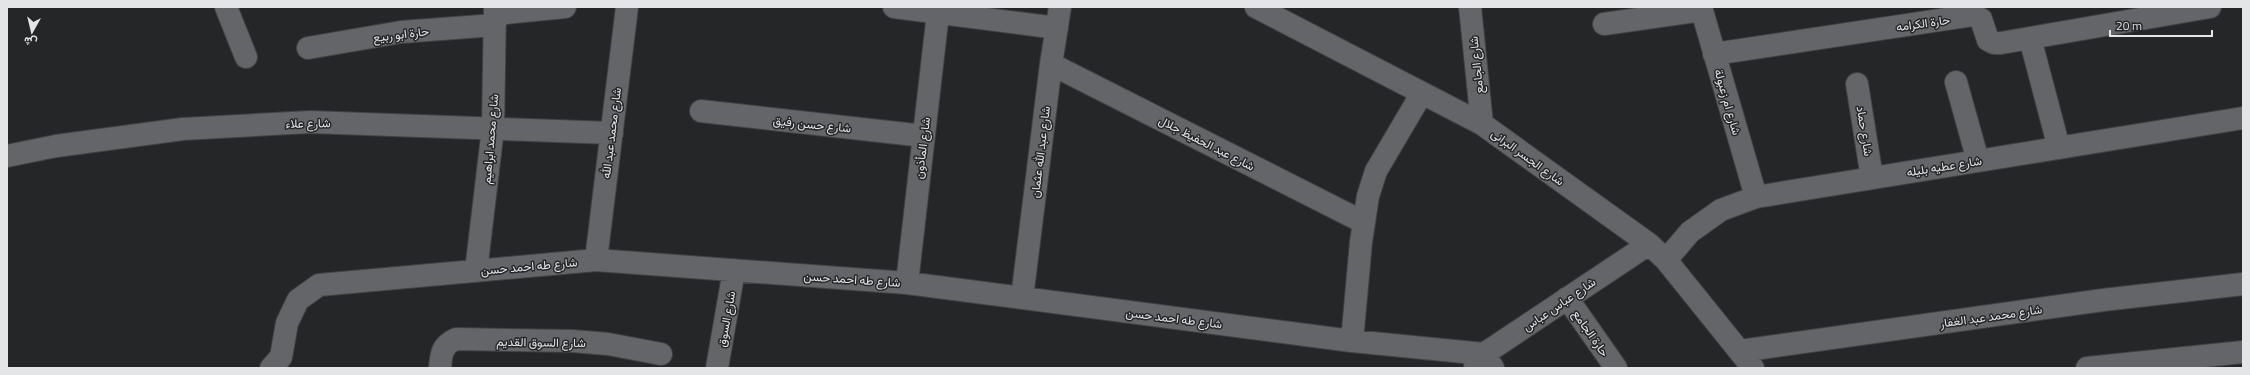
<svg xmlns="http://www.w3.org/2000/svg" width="2250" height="375" viewBox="0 0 2250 375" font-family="'Titillium Web',Vazirmatn,sans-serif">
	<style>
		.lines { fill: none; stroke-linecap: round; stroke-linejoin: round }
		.minor-casing { stroke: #414244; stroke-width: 24 }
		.minor { stroke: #646568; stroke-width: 22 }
		.labels { text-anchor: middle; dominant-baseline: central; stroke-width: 3; stroke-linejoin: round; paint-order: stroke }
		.street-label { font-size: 12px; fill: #e4e5e6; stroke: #242628 }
	</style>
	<rect width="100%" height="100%" fill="#242628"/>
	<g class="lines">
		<defs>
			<path id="minor" d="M226,7L246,57
				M894,7L1057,28
				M1256,7L1482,124L1649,244L1666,260L1753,368
				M1470,7L1482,124
				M1701,7L1756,197
				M496,14L565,7
				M1604,24L1702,10
				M2030,38L2059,148
				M308,48L401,32L495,25
				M1714,54L1973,15L1981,19L1988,40L1994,43H2001L2210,7
				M1051,64L1363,222
				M1956,82L1978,161
				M1857,84L1872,178
				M701,111L924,136
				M7,156L56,146L183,129L310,122L612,133
				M596,260L627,7
				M1666,260L1690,232L1721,210L1756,197L2243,118
				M476,271L493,128L495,7
				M907,283L938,13
				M1022,298L1051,64L1060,7
				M1567,298L1616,368
				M1352,341L1361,242L1368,196L1376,171L1422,93
				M1740,351L2103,300L2243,284
				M1475,365L1484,354L1649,244
				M271,368L281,357L287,323L298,300L319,285L596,260L907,283L1352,341L1484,354L1493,368
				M440,368C441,354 442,345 456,339L572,341L608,344L661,354
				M717,368L734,270
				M2087,368L2243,352"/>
		</defs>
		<use href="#minor" class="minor-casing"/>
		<use href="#minor" class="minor"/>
	</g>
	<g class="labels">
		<g class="street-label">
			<text transform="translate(1923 23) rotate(-8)">حارة الكرامه</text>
			<text transform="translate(401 34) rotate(-7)">حارة ابو ربيع</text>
			<text transform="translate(1476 65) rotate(-96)">شارع الجامع</text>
			<text transform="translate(1728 102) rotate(74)">شارع ام زعبولة</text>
			<text transform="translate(308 123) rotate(-1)">شارع علاء</text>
			<text transform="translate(812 124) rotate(6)">شارع حسن رفيق</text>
			<text transform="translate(1865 131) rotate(81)">شارع حماد</text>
			<text transform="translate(611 133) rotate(-83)">شارع محمد عبد الله</text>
			<text transform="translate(490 139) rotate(-85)">شارع محمد ابراهيم</text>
			<text transform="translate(1207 143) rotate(27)">شارع عبد الحفيظ جلال</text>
			<text transform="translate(922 148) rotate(-83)">شارع المأذون</text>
			<text transform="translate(1040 152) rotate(-83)">شارع عبد الله عثمان</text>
			<text transform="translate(1528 157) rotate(36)">شارع الجسر البرانى</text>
			<text transform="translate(1944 166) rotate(-9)">شارع عطيه بليله</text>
			<text transform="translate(529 266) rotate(-5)">شارع طه احمد حسن</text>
			<text transform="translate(852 279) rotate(4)">شارع طه احمد حسن</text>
			<text transform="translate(1559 304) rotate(-34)">شارع عباس عباس</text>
			<text transform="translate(1991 316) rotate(-8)">شارع محمد عبد الغفار</text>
			<text transform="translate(1174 318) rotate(7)">شارع طه احمد حسن</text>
			<text transform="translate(726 319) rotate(-80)">شارع السوق</text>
			<text transform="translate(1591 333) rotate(55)">حارة الجامع</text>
			<text transform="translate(541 342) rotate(1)">شارع السوق القديم</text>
		</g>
	</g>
	<rect width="2250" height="375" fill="none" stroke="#e4e5e6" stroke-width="16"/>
	<g transform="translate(32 32) rotate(188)" stroke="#242628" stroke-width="3" paint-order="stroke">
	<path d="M0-3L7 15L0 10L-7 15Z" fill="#e4e5e6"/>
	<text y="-6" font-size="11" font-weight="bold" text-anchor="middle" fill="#e4e5e6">ش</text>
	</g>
	<path d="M2110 30v6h102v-6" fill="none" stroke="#e4e5e6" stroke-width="2"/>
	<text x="2116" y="30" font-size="12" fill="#e4e5e6" stroke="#242628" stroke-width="3" paint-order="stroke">20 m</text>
</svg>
